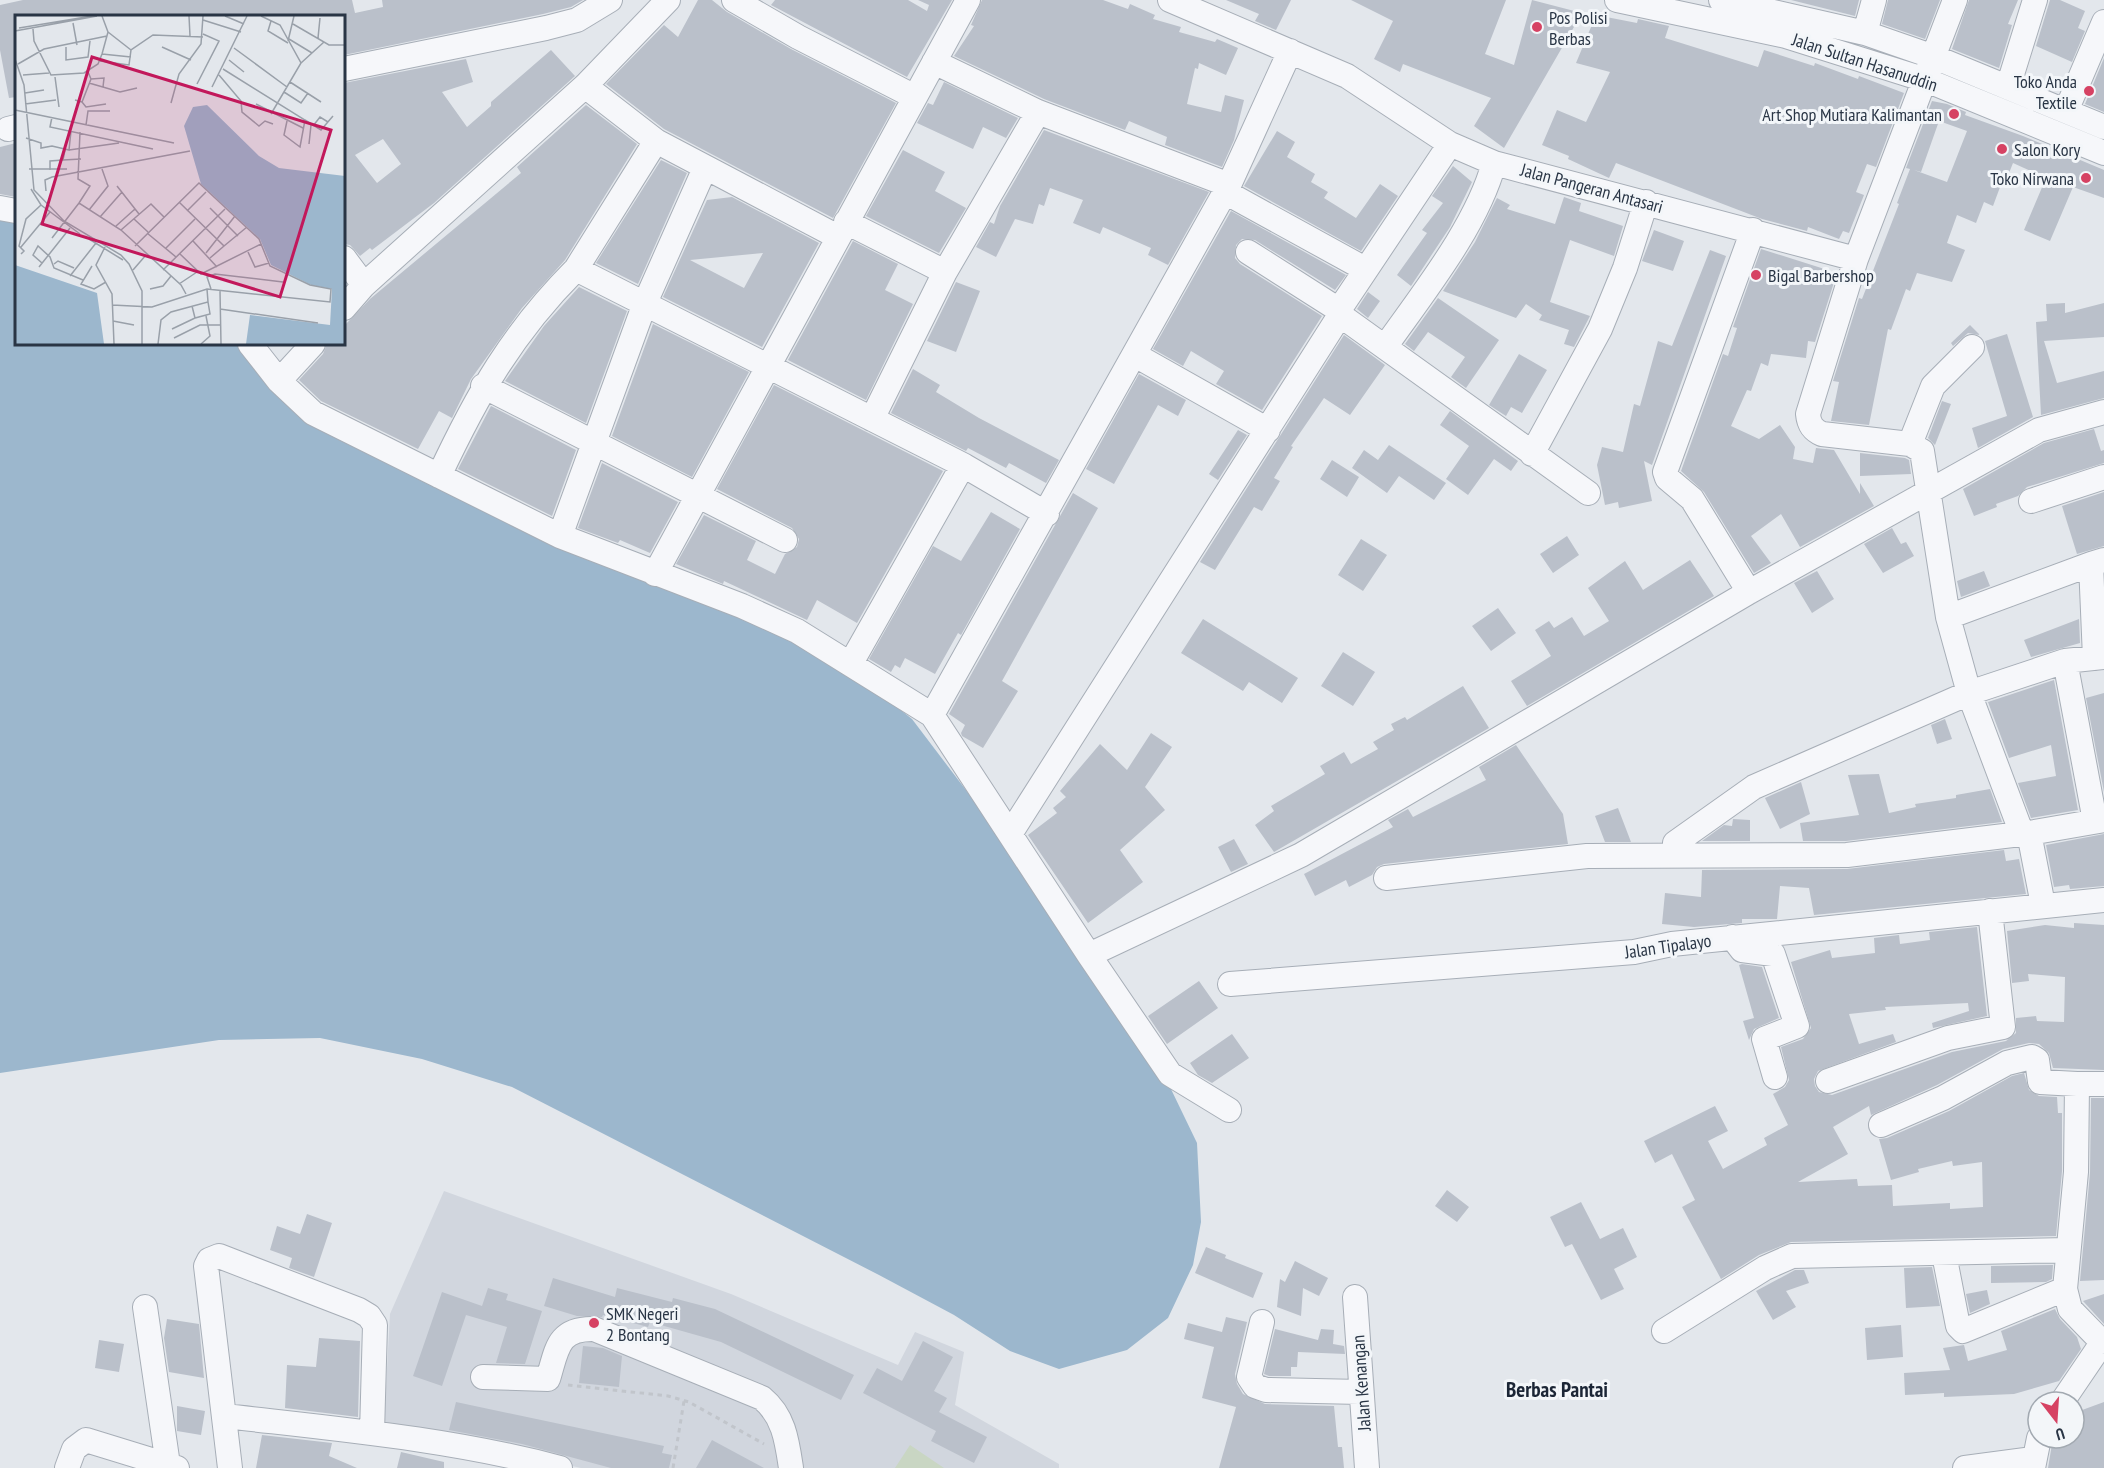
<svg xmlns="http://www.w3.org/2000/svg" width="2104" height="1468" viewBox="0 0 2104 1468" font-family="'PT Sans Narrow',sans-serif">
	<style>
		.built { fill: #d1d6de }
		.green { fill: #c9d6c3 }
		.water { fill: #9cb7cd }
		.building { fill: #bac0ca; fill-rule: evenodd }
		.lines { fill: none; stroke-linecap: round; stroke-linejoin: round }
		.minor-casing { stroke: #a7aeb7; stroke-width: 26 }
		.path { stroke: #c1c5cb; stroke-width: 3; stroke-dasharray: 4.5 4.5; stroke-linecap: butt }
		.minor { stroke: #f6f7fa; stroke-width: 24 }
		.poi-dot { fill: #d64263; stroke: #f3f6f9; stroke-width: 2 }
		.labels { text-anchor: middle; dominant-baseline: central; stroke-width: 6; stroke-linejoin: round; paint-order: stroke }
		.poi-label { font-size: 18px; fill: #293545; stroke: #f3f6f9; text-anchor: start }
		.street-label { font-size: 18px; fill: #293545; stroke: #f3f6f9 }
		.quarter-label { font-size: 21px; font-weight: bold; fill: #1c2636; stroke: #f3f6f9 }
		.inset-road { fill: none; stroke: #99a0a9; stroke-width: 1.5 }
		.view { fill: #c2185b; fill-opacity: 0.15; stroke: #c2185b; stroke-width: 3 }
		.inset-edge { fill: none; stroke: #293545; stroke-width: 3 }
	</style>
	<rect width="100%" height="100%" fill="#e3e7ec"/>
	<path class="built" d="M444,1191L731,1294L898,1365L915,1332L964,1352L955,1405L1059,1464V1468H581L384,1424L390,1314Z"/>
	<path class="green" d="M910,1445L944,1468H895Z"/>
	<path class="water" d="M0,212L16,215V344H240L302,416L783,636L888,700L912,719L978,806L1169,1085L1197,1143L1201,1222L1193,1265L1168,1318L1127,1350L1059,1369L1010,1351L954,1315L879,1275L512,1087L422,1059L320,1038L219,1040L0,1073Z"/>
	<path class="building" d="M23,0H352L355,13L383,7L382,0H583L571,7L543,14L344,55V16H16V97L9,98L0,50V5Z
		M698,0H712L727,12L791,49L896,103L833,218L664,129L606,84L664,25L678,37Z
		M775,0H908L927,11L929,5L918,0H952L907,77L771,5Z
		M982,0H1103L1128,9L1130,4L1155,15L1153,19L1181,27L1179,32L1215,42L1217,39L1238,48L1226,75L1199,63L1198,69L1195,68L1187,104L1221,112L1225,95L1244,100L1234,140L1222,167L1165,145L1167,137L1129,121L1125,130L1044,99L954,56L974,26L971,25Z
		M1226,0H1291L1276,30L1255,21L1259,14Z
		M1351,0H1506L1485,54L1514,65L1532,0L1582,13L1504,148L1474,126L1491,98L1403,64L1400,72L1374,59L1393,21Z
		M1791,0H1859L1855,16Z
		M1888,0H1940L1925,39L1882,24Z
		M1969,0H2018L2008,24L2012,25L1999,68L1952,49Z
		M2050,0H2060L2085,11L2078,28L2085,31L2072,62L2036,46Z
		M1596,15L1637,23L1638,19L1669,26L1665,38L1758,67L1764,50L1814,66L1815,63L1858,79L1859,76L1904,93L1876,167L1867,164L1856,192L1864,195L1849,233L1843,231L1839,239L1808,227L1807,231L1762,219L1616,163L1609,178L1568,159L1569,156L1542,145L1557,110L1586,122L1610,72L1576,63Z
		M551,50L575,76L434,203L372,250L370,248L360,256L350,245L344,244V83L466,59L473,82L442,92L467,127L491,106V102ZM383,139L401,164L377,183L355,155Z
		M2104,58V112L2085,104Z
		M944,82L1018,118L1006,138L983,127L973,149L917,123L928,103L933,105Z
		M1932,101L1947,104L1966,112L1965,115L2023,136L2104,170V198L2073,187L2050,241L2024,230L2046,178L2013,163L2009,173L2006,171L1993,206L1984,202L1976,223L1957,215L1947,243L1965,250L1952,282L1917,273L1910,291L1906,289L1891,330L1888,329L1869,425L1831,421L1839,382L1833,381L1859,298L1862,299L1899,204L1897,203L1910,169L1906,168ZM1939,121L1967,131L1947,182L1914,170L1921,172Z
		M586,105L637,144L565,260L522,308L471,379L452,418L439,411L418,449L321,401L299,380L323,354L327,344H344V326L370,299L521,173L517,167Z
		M1044,130L1209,192L1168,265L1148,255L1151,248L1103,227L1100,234L1073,223L1083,200L1050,188L1044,206L1039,204L1033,224L1015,219L996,257L976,247L990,222L994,224L1000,206Z
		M1277,131L1295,142L1287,157L1315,174L1311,182L1328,192L1324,198L1356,218L1380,184L1398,196L1361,251L1244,186Z
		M16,143V197L0,194V147Z
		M903,150L945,172L935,191L966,208L939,253L866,216Z
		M661,160L687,173L638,284L596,263Z
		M1453,166L1472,182L1450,227L1411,286L1397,275L1427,233L1422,230L1443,203L1432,196Z
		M732,197L819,243L762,347L663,297L707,200ZM763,253L744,288L690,260Z
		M1564,197L1581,203L1579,211L1623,226L1614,256L1570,240L1550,302L1590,316L1574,347L1564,344L1569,330L1539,320L1542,315L1526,304L1516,318L1443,291L1475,242L1497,198L1510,205L1507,209L1555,224Z
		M1231,211L1346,275L1335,290L1255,240L1242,239L1236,245L1235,258L1240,264L1322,316L1262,410L1216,384L1224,371L1191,351L1183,366L1153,349Z
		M1654,230L1684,241L1673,271L1642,261Z
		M853,241L898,264L885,290L913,304L866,400L788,360Z
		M1731,242L1652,465L1644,461L1652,501L1619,508L1618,502L1605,505L1597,465L1602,447L1623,452L1634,404L1640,406L1658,341L1672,346L1710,250L1726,256Z
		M1761,249L1837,273L1815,342L1808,341L1806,358L1771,354L1768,366L1761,363L1751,391L1747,390L1731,426L1759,439L1780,425L1795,447L1793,459L1813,463L1816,448L1834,450L1860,494V483L1874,506L1800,547L1781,514L1751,536L1771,563L1754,573L1704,492L1681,471L1723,354L1728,356L1737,328L1733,327Z
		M956,282L980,291L956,352L927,341Z
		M579,287L627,311L586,423L505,381L544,326Z
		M1368,292L1380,301L1368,318L1357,309Z
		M1438,298L1499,340L1466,388L1451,377L1465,357L1428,332L1414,351L1405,344Z
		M2065,303V313L2104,303V337L2044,341L2057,383L2104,371V398L2041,415L2036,322L2047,321L2046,304Z
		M653,324L749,372L692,477L612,436Z
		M1970,325L1980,335L1968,333L1953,346L1951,343Z
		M2007,334L2033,417L1978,448L1972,428L2007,416L1985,341Z
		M1344,335L1385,365L1350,415L1324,398L1291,446L1293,447L1274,478L1280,481L1262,511L1254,507L1215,570L1200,562Z
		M1519,354L1547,370L1522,413L1511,407L1506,416L1489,405Z
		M913,369L940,385L936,392L979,418L1059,460L1046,483L1009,463L1006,468L968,448L966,451L891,413Z
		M1139,374L1186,400L1178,416L1158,405L1114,484L1086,469Z
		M774,385L943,471L857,623L817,600L807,620L724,581L723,584L676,564L704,515L756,541L747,560L775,574L785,554L797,547L799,539L792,528L717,489Z
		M1942,401L1951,404L1935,445L1928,438Z
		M491,406L576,450L552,516L458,469Z
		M1450,411L1518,461L1511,471L1494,459L1468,495L1446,479L1469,446L1440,425Z
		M2094,429L2101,451L2104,450V463L2027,487L2018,496L1996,504L1997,507L1974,516L1963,489L2044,443Z
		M1238,430L1247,435L1218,480L1209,474Z
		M1389,445L1446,483L1434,500L1399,476L1387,493L1352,468L1364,450L1378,460Z
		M1860,453L1905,458L1909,460L1911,474L1860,476Z
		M1332,460L1359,477L1347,497L1320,479Z
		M602,463L678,502L650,553L620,540L618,543L578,528Z
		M2104,492V546L2077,554L2062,506Z
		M1073,493L1098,508L1002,681L1018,691L983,748L962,736L961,733L965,725L949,714Z
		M991,512L1020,529L961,635L958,633L935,674L905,658L900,668L895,665L891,672L869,659L933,546L961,561Z
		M1892,528L1901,544L1906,542L1914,556L1883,573L1864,544Z
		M1567,536L1579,555L1553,573L1540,554Z
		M1361,539L1387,555L1363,591L1338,575Z
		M1690,560L1714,596L1527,706L1511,681L1551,656L1535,630L1549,621L1554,628L1572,617L1584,636L1609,621L1588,588L1625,561L1643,590Z
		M1817,571L1834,599L1812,613L1794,583Z
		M1984,571L1990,586L1961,597L1957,581Z
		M1498,608L1516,633L1491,651L1472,626Z
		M1203,619L1298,678L1282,703L1249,682L1243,691L1181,653Z
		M2079,619L2080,643L2031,657L2024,640Z
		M1343,652L1375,672L1353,706L1321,686Z
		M2054,680L2078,810L2031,818L2018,783L2056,776L2051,745L2009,758L1988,702Z
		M1463,686L1489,728L1274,852L1255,825L1274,811L1271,806L1325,774L1320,766L1344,752L1351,764L1378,749L1373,742L1394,730L1391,724L1405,717L1407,720Z
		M2104,693V792L2086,698Z
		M1945,719L1952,739L1937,744L1931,725Z
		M1151,733L1172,747L1145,787L1165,810L1120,850L1143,882L1088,923L1028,835L1057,813L1053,808L1066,797L1060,791L1100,744L1127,770Z
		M1516,745L1563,814L1568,844L1384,864L1377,867L1372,875L1349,887L1346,880L1315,896L1304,874L1393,827L1388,820L1408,809L1413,817L1486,780L1479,767Z
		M1879,774L1889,813L1916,807L1915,804L1956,798V795L1990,789L2002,822L1846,841H1803L1800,823L1859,815L1848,775Z
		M1801,782L1810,814L1780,829L1765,798Z
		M1618,808L1631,842H1605L1595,816Z
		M1733,819L1750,820V841H1702L1724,825L1732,826Z
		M2104,834V886L2070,889L2069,885L2054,887L2046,845Z
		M1234,839L1248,864L1231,872L1218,847Z
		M2004,850L2006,861L2019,859L2026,894L1814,915L1809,888L1780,886L1777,919H1742V923L1694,927L1662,924L1665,893L1701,897L1702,870L1847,869Z
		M2074,923L2104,925V1070L2053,1068L2049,1053L2039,1044L2029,1043L2003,1049L1937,1085L1871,1115L1869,1106L1833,1127L1848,1154L1798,1182L1857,1179L1858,1186L1892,1185L1893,1206L1950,1203V1209L1983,1207L1982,1162L1953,1166L1952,1161L1918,1169L1919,1172L1891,1180L1879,1139L1887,1138L1949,1111L2012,1076L2024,1073L2029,1090L2039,1096L2057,1097L2058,1113H2062V1171L2056,1236L1791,1242L1759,1255L1721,1279L1682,1207L1695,1200L1672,1154L1655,1163L1644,1141L1715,1106L1728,1131L1708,1141L1723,1169L1767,1145L1764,1138L1788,1125L1773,1094L1785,1087L1789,1080L1781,1047L1803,1039L1811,1028L1791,962L1830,950L1832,958L1875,953L1874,938L1899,935L1900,944L1930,940L1929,932L1977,927L1987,1016L1933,1028L1932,1023L1969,1011L1968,1003L1885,1007L1886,1010L1849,1014L1859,1044L1893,1034L1896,1042L1818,1071L1814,1079L1815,1086L1819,1092L1832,1095L1952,1052L2006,1041L2016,1033V1018L2036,1016L2037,1021L2064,1022L2065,977L2028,974L2029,981L2012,983L2007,931L2045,925L2074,928Z
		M1742,964L1762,967L1779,1018L1754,1029L1749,1040L1743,1021L1754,1018L1739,965Z
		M1199,981L1218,1008L1167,1044L1148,1016Z
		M1232,1034L1249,1058L1212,1083L1198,1075L1190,1063Z
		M2091,1098H2104V1280L2080,1281L2090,1173Z
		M1447,1190L1469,1207L1457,1222L1435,1206Z
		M1581,1202L1600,1239L1623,1228L1637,1257L1614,1269L1624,1289L1601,1300L1572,1244L1565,1247L1550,1217Z
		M307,1214L332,1223L314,1277L289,1268L292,1258L270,1250L277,1226L300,1234Z
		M1206,1247L1226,1255L1225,1258L1263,1273L1253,1298L1195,1273Z
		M1295,1261L1328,1278L1319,1296L1303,1288L1301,1316L1277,1307L1280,1279L1285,1282Z
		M2053,1265L2052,1279L2046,1282L1991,1283V1266Z
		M1932,1267L1940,1306L1906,1308L1904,1268Z
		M1795,1270H1804L1809,1283L1786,1291L1796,1307L1773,1320L1756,1291Z
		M553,1278L615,1297L617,1288L672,1302L673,1298L715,1309L854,1375L841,1400L721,1342L650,1322L648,1327L603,1315L602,1317L577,1316L544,1306Z
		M488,1288L508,1294L506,1300L542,1311L525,1364L496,1363L507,1327L466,1315L442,1386L413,1376L442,1292L482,1306Z
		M1987,1290L1990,1304L1970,1313L1966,1294Z
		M2104,1294V1324L2083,1301Z
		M2055,1309L2060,1319L2077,1337L2081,1349L2059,1381L2014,1394L1944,1397V1393L1905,1395L1904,1373L1950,1370L1943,1348L1964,1345L1968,1361L2007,1350L2001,1331Z
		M1226,1317L1247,1322L1235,1374L1237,1384L1243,1394L1265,1404L1334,1406L1338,1447H1342L1344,1468H1219L1236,1407L1202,1398L1214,1347L1184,1339L1188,1323L1222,1332Z
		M167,1319L199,1324L204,1378L169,1372L164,1338Z
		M1901,1325L1903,1357L1867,1360L1865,1328Z
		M1275,1329L1318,1340L1321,1329L1334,1330L1333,1344L1344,1346L1345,1354L1298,1352L1297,1367H1291V1376H1269L1264,1374Z
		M319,1338L360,1341L358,1417L285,1408L287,1365L316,1367Z
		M99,1340L124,1344L119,1372L95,1368Z
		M923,1341L953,1357L934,1391L947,1398L939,1412L987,1437L974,1463L931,1441L936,1431L863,1393L877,1368L902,1381Z
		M583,1346L603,1348L622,1356L619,1387L579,1383Z
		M456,1402L664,1446L662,1453L672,1455L669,1468H611L522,1444L449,1430Z
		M2104,1402V1468H2048L2053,1438H2074V1413Z
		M177,1406L205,1411L201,1435L177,1431Z
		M262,1435L332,1443L329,1456L357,1468H256Z
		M712,1440L764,1468H696Z
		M401,1452L444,1462V1468H397Z"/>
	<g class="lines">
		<defs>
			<path id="minor" d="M734,0L798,37L915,97
				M1170,0L1347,76L1450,144L1494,163L1856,259L1955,0
				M1617,0L1786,36L1926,80L2104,153
				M1721,0L1865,33L1934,57L2104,127
				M1865,33L1874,0
				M934,62L1038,112L1229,185
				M344,69L546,28L577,20L610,0
				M585,86L656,141L838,237
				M2008,87L2035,0
				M2066,111L2104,22
				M8,129L16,127
				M656,141L576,269L963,465L1047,514
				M1225,192L1365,269
				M0,208L16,211
				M846,222L945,272
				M1248,252L1339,310
				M344,258L364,285
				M1856,259L1808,414C1809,425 1813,430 1822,434L1910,444L1922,451L1948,617L1969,693L2022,834
				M344,308L364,285L585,86L668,0
				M1340,315L1588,493
				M250,344L279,381L313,413L560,536L742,606L797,631L932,715L1089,955L1170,1074L1229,1110
				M1385,347C1423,293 1477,226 1494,163
				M1135,355L1268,430
				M279,381L313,344
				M483,386L785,540
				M872,419L945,272L1038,112
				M1910,444L1933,386L1972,347
				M1532,454L1600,329L1625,268L1646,202
				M439,476C477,395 512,333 576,269
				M2031,501L2104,477
				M560,536L645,303L705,168
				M655,574L968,0
				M1749,592L1692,499L1667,478L1665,472L1753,230
				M1948,617L2091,564
				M2095,658L2091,564L2104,560
				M851,663L963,465
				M932,715L1229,185L1290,51
				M2095,821L2065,661L2104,657
				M2029,833L2043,905
				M1010,834L1340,315L1339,310L1450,144
				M1675,843L1754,787L1969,693L2065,661
				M1386,878L1587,856L1847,855L2029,833L2104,820
				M1732,937L1742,950L1773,954L1797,1026L1764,1039L1775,1077
				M1089,955L1301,855L1749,592L2039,430L2104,412
				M1230,984L1634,952L1672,944L2104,900
				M1828,1081L1948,1038L2003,1027L1990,911
				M1881,1125L1943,1098L2007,1063L2032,1057L2037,1060L2040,1082L2077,1084
				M1944,1254L1958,1326L1963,1331L2065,1289
				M1355,1297L1367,1468
				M145,1307L168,1465
				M1262,1322L1249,1377L1255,1386L1266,1390L1361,1392
				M1664,1331L1765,1268L1792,1256L2067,1250
				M2102,1342L2070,1309L2065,1289L2076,1172L2077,1084H2104
				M483,1377L548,1379C557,1350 557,1328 594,1329L762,1398C784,1416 787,1441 791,1468
				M2062,1402L2104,1340
				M225,1416C337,1429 451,1439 560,1468
				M67,1468L74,1449L86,1440L177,1468
				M230,1468L206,1266L209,1260L219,1256L359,1310L369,1316L375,1325L372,1433
				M1965,1468L2033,1459
				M2033,1468L2039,1438"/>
		</defs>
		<use href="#minor" class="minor-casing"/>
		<path class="path" d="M568,1385L668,1396L689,1402L764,1444
			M673,1468L684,1401"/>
		<use href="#minor" class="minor"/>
	</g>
	<g class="poi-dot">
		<circle cx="1537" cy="27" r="6"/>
		<circle cx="2089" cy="91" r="6"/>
		<circle cx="1954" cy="114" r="6"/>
		<circle cx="2002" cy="149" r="6"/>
		<circle cx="2086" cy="178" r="6"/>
		<circle cx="1756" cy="275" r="6"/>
		<circle cx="594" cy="1323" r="6"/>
	</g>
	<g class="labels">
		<g class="poi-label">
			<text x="1549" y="17">Pos Polisi<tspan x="1549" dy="21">Berbas</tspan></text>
			<text x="2077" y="81" text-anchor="end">Toko Anda<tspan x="2077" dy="21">Textile</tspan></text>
			<text x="1942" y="114" text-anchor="end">Art Shop Mutiara Kalimantan</text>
			<text x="2014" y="149">Salon Kory</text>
			<text x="2074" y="178" text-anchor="end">Toko Nirwana</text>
			<text x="1768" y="275">Bigal Barbershop</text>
			<text x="606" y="1313">SMK Negeri<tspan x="606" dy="21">2 Bontang</tspan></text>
		</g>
		<g class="street-label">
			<text transform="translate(1865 62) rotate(18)">Jalan Sultan Hasanuddin</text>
			<text transform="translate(1592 188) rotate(15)">Jalan Pangeran Antasari</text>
			<text transform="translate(1668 946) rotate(-8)">Jalan Tipalayo</text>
			<text transform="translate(1361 1383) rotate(-94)">Jalan Kenangan</text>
		</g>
		<g class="quarter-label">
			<text x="1557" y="1389">Berbas Pantai</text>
		</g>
	</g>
	<g transform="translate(15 15)">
		<rect width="330" height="330" fill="#e3e7ec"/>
		<path d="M192,90L244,141L264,153L330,161V329H231L235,300L315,310L317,274L296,270L256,250L245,224L186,169L169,111L178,92ZM0,250L82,278L89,329H0Z" fill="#9cb7cd"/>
		<path class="inset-road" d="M174,1L175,21M210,1L229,9M246,1L265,10L286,48L256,99M188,5L226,17M256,6L253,16L273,28M58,8L62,30M278,9L314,30H330M4,13L77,1M18,14L19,26L36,60L69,58L83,49L87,39L93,17L87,1M0,16L82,1M93,17L116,35M303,23L305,3M274,24L297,38M273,26L279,1M51,32V45L73,42L75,26M147,32L176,45M219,33L272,72M87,39L116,42M0,44L9,70L19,175L49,206L106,240L114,249L127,276V329M214,45L229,57M85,46L114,50L116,35L138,20L188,22M286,48L309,27M3,49L29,34L92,21M208,54L290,105L285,132L269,120L272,106M8,60L34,58M204,60L226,86L227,97L244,111L250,106L258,109M40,62L44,92M76,64L89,63L88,72M275,67L306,87M74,68L105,77L122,73M182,69L204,26L188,19M197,72L232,1M269,77L286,88L293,78M10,78L29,75M60,85L67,87L76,64L73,57M67,87L71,92L91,89M156,88L164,59L186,29L188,1M10,89L41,85M241,89L288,113M0,95L159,128M37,102L35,112L138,134M290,105L306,115L318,101M71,110L73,96H95M298,111L305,102L313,107M11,123L26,128V133L37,131L54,135L56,116M294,129L296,110M54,135L104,128M48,145L66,144M14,154H52M35,155V146L48,145L50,135M102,171L124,199M16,174L26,190L65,219M31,176L30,165L37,162L175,136M164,187L209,231L195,243M64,188L75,171L63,164L65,117M195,193L223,221M74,195L93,171L87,154M172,196L191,177M85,202L107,177M119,204L133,217M101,211L120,194M106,215L136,189L149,202M132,218L161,242M37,223L64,188L106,215L166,270L171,279M74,224L108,245M178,226L202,252M209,231L232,212M6,232L35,197M90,232L81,250L97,279L99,329M151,233L180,204M233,237L240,252L254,248M191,238L220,201M6,239L9,236L4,231L11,204L26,190M165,239L186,259L246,229M27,248L18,240L23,231L35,242L39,253L68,265M39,249L43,246L59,253M77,251L66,269L79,274L91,267M24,252L55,213M118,255L131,240M148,255L210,194M55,261L81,228M164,269L182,257M135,274L148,271L156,261M196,274L192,262L200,259L268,267M205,276L206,329M97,290L137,292L192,274L315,287L316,274L295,270L255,251L244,224L184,168L120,231M177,291L180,303L195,299L193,287M205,294L303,308M98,306L119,310M157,314L180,303M159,323L185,310H205M143,329L146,305L156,297L193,287L192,274M186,329L195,321L191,301"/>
		<path class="view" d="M77,42L316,115L265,282L27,209Z"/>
		<rect width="330" height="330" class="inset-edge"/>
	</g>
	<g transform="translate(2056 1420) rotate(163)"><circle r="28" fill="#f3f6f9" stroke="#a2a9b1" stroke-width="1.5"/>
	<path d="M0-4.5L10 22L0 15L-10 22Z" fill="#d64263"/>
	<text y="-9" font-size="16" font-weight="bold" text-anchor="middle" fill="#293545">U</text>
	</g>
</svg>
